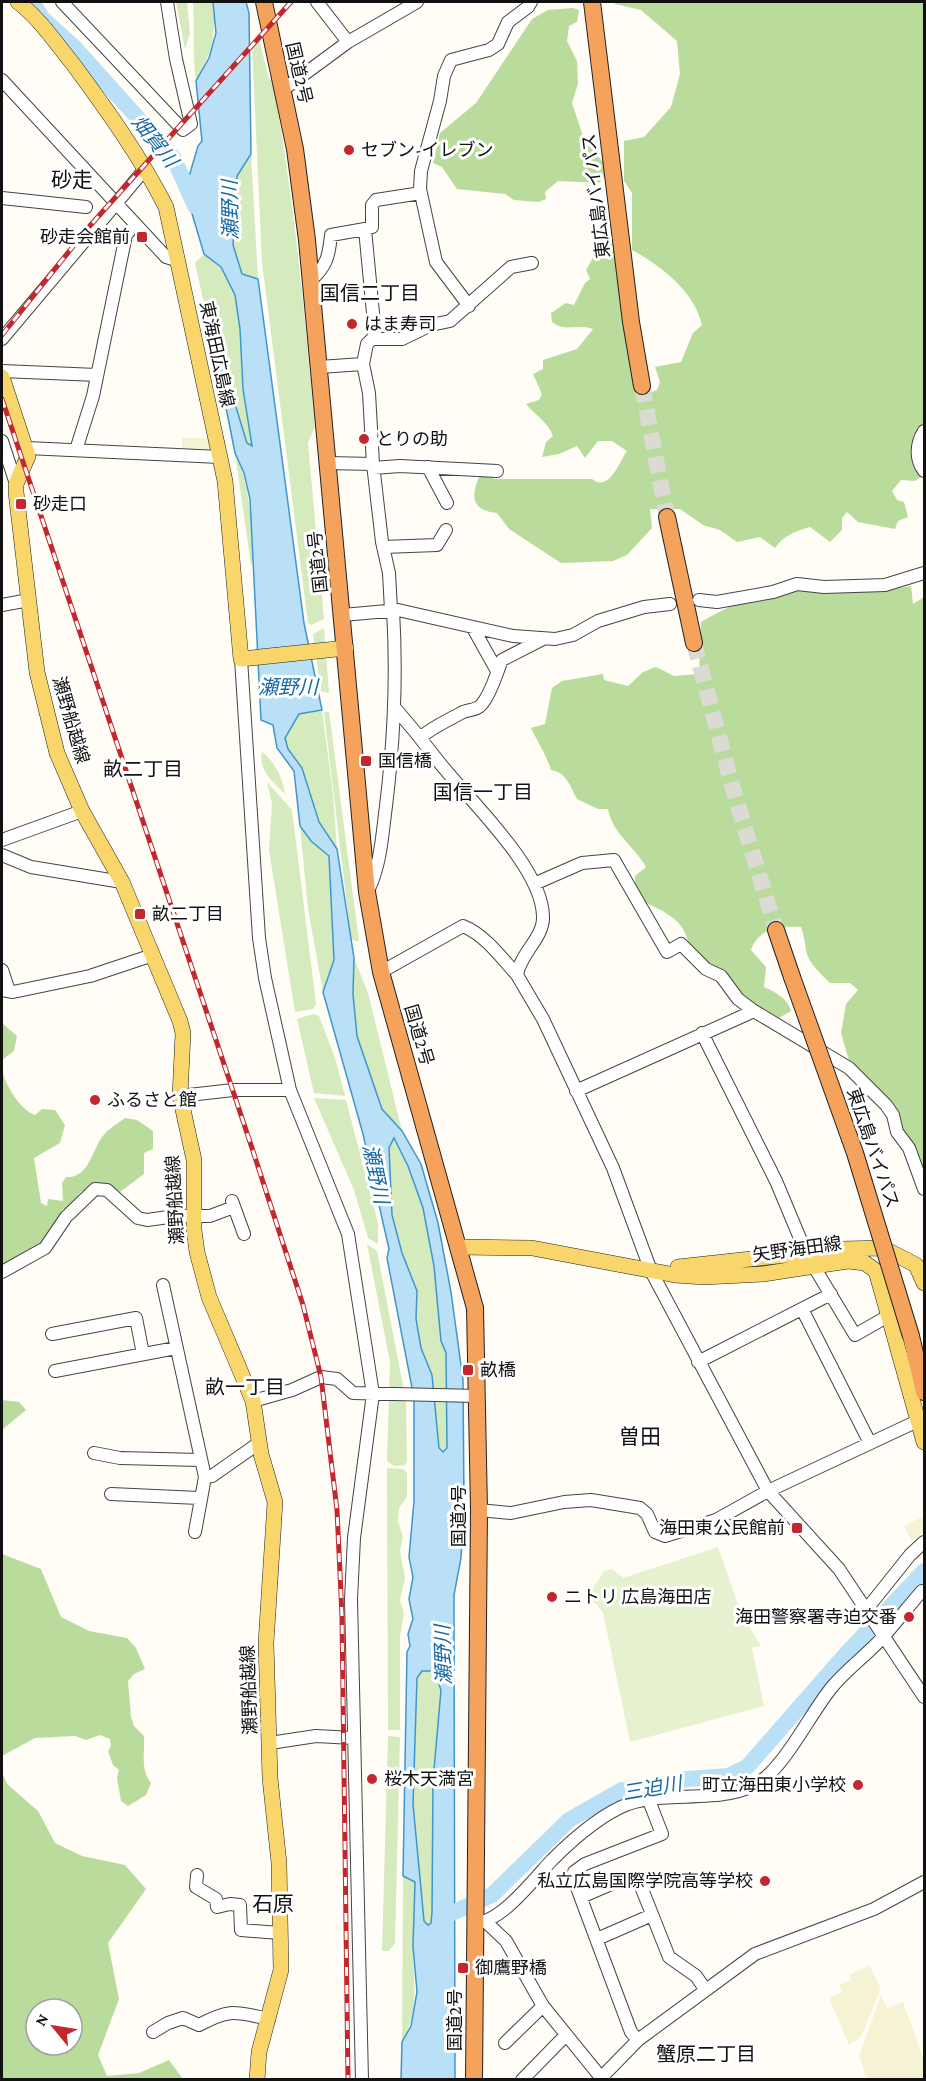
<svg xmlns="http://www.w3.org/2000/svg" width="926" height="2081" viewBox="0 0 926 2081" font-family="'Crimson Pro','Noto Sans JP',serif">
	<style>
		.farmland { fill: #f6f3d4 }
		.green { fill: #d5ebbd }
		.forest { fill: #b9dc9c; fill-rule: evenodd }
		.pitch { fill: #e6f2cf }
		.water { fill: #b9e0f7; stroke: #3f96cf; stroke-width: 1.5; fill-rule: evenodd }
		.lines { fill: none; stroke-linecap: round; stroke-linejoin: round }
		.river { stroke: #b9e0f7; stroke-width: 16 }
		.highway-tunnel { stroke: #dbdad3; stroke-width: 16; stroke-dasharray: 16 8; stroke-linecap: butt }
		.minor-casing { stroke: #444; stroke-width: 14 }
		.major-casing { stroke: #222; stroke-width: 16 }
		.highway-casing { stroke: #222; stroke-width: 18 }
		.minor { stroke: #fff; stroke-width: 12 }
		.major { stroke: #f9d66b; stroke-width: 15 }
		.highway { stroke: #f5a25d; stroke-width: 16 }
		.rail-casing { stroke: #c4262e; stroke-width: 5 }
		.rail { stroke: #fff; stroke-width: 3; stroke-dasharray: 9; stroke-linecap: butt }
		.highway-bridge-casing { stroke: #222; stroke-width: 18; stroke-linecap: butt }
		.highway-bridge { stroke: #f5a25d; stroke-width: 16 }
		.poi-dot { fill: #c4262e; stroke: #fff; stroke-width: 2 }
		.labels { text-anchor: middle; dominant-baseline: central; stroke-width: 6; stroke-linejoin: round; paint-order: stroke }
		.street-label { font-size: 18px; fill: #111; stroke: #fff }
		.poi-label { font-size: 18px; fill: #111; stroke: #fff; text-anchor: start }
		.water-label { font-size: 20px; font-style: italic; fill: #1768a6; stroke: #fff }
		.neighbourhood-label { font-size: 20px; fill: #111; stroke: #fff }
		.quarter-label { font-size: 21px; fill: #111; stroke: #fff }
	</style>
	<rect width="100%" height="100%" fill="#fffdf5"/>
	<path class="farmland" d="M182,438H208L211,454L182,451Z
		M924,1516V1531L912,1542L904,1526Z
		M869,1965L880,1986L879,1993L861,2037L849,2045L829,1998L842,1992L839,1985L851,1980L849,1975Z
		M881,1995L887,2008L903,2002L924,2060V2079H867L859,2056Z"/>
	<path class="green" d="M176,2H187L190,34L185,49Z
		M193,2H213C216,36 213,50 196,81C192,54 195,29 193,2Z
		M259,39L269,79H272C294,194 304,311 315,427L308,443L324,619L311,625L308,623L262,262L252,46Z
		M251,154L258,279L242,274L233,245L237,176Z
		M204,254L221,267L235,295L240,329L243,389L253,446L247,443L219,352H215L195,263Z
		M235,453C250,486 251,520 254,556L251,565Z
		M324,628L329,693L321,691L313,634Z
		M322,710L333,794L337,849L319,822L302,768L288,749L285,738L299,714Z
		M324,712H329L359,941H355L351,939Z
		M262,752C275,761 283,779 285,794C273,782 258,770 262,752Z
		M267,782L292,810L316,1004L313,1009L295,1012L269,850L272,803Z
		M300,826L311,841L329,856L334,960L323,992L308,909Z
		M354,958L368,993L402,1131L382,1109L357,1036L353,994Z
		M313,1014L319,1016L335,1058L345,1096L314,1093L297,1019Z
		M314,1098L346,1100L378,1223V1244L368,1238L354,1190Z
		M394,1137L408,1166L423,1208L434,1266L441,1341L446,1353L447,1448L443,1452L439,1448L432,1376L421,1348L416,1319L417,1291L402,1253L392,1215L389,1148Z
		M367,1244L377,1251L406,1401L407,1461L405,1465L394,1466L387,1461L390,1362Z
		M387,1468L403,1469L407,1473V1497L399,1508L398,1521L403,1537L400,1551L405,1578L400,1600L404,1613L400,1636V1730H388Z
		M422,1671H430L436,1676L441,1690L433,1781L432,1912L431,1923L428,1925L424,1921L413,1804L417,1678Z
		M388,1736L400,1737L395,1943L389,1951H382Z
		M403,1876L415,1882C416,1904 413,1925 413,1947C413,1982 420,2010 402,2042Z"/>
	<path class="forest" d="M614,2H924V474L915,481L901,480L892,491L897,500L904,502L908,517L898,521L895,529L858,522L847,512L842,518V530L830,542L810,527C796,531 784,535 775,548L760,537L737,542L720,530L703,525L680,509H650L652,528L627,555L613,561L561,563L509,529L497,513C472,511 470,496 480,475L491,474L494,479H592C609,493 619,462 627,451L612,441H598L585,458L577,446L559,454L542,457L546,442L553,436C548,422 536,416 526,404L539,400L542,394L533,374L543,369V360L577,349L593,329C578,323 566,333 552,322L551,313L566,303L574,305L585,283L590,279L586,270L599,247L615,243L635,392L643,395L657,390L660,382L655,367L681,362L693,333L702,325C695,292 660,265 632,250V193L624,181V141L644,137L671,107L680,74L677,41L641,10L615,4Z
		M573,8L579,10L577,22L569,26L567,41L577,61L578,84L572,103L584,139L606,166L604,177L599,183L558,181L545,192L546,199L539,202L514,200L505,194L457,189L442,167L433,163L440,133L476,103L532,19L548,10Z
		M911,586L913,604L924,597V1169L903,1134L899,1113L850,1064L841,1033L846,1004L858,990L850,983H830C821,974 809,964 806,951C805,942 804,936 801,927C779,926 759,928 751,950L766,967L764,987C776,992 788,999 791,1011L779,1018L748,1001L689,946C685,919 664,912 643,901L635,884V876L646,867C635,847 612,833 608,809H598L577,799C570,787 568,773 551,770C546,754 538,743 531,728L545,724L552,688L562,681L603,674L604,680L628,686L643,672L656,667L674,676L699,674L701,622C728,606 759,591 791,590C831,588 871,594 911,586Z
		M2,1023L17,1036L14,1051L2,1060Z
		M2,1070C5,1084 20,1110 35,1115L42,1109L55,1110L65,1125L60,1143L34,1158L41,1203L47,1206L48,1199L63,1201L62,1183L66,1177C88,1179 92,1151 102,1137C108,1129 117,1124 125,1118L137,1120L153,1131V1149L144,1153V1174L120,1192L102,1183L87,1192L82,1191L78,1195L77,1203L71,1209H63L47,1240L2,1269Z
		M2,1400L19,1402L26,1410L2,1430Z
		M2,1554L41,1569L61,1617L89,1631L127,1638L136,1648L145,1669L134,1674L128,1681L131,1717L134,1726L144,1736C145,1753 140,1769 151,1783L146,1795L128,1806L121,1801L117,1778L119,1770L113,1765L108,1751L111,1746L110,1739L100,1735L86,1740L75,1736L35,1738L2,1756Z
		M2,1772L7,1784L38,1811L55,1843L82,1856L125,1865L146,1889L108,1943L119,1999L98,2055L107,2076L139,2073L169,2060L183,2079H2ZM36,2009H72V2045H36Z"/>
	<path class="pitch" d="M718,1547L741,1613L761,1646L752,1648L764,1706L630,1742L603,1612L588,1596L604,1571L612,1569L623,1578Z"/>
	<path class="water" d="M213,2H246L249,13L251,154L237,176L233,245L242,274L258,279L304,623L322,710L299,714L285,738L288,749L302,768L319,822L337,849L354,958L353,994L357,1036L382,1109L402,1131L421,1164L438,1223L451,1292L463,1380L464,1506L461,1558L454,1595L455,2079H401L402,2042L411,2026L417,1992L413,1946L415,1882L403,1876L407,1652L410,1646L408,1634L413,1619L409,1599L413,1577L409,1557L414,1501V1398L387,1258L389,1249L363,1134L323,992L334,960L329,856L311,841L300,826L294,771L277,748L273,725L261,720L250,499L244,473L235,453L215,352H219L247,443L252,446L243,389L240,329L235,295L221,267L204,254L185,190L198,146L202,141L196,81L209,58L216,33ZM394,1138L408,1166L423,1208L434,1266L441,1341L446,1353L447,1448L443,1452L439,1448L432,1375L421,1348L416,1319L417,1291L402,1253L392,1215L389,1148ZM422,1671H430L436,1676L441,1690L433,1781L432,1912L431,1923L428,1925L424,1921L413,1804L417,1678Z"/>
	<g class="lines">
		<path class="river" d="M32,2L43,19L75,48L173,157L195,206
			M441,1918L492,1895L569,1820L622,1790L649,1788L687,1779L728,1776L747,1767L846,1654L924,1571"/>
		<path class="highway-tunnel" d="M642,386L667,517
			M694,643L733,789L776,930"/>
		<defs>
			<path id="minor" d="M62,2L183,130L191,124L176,59L167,2
				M317,2L348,42
				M2,80L166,257L176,260
				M284,89L348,42L417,2
				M2,198L86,207
				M311,280C327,266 329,255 331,235L365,229
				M469,306L436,262L420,189L421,171L440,101L444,76L451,60L489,50L498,44L508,22L528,7L531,2
				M2,339L145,169
				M372,339L375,334L365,229L372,227V205L376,200L421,193
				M319,367L363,364
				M2,371L97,375
				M924,431C916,444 915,459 924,471
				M2,441L16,484
				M27,448L220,457
				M76,450L93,396L126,235L135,224
				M328,463L373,464
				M428,467L447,503
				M373,468L400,466L497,471
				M383,547L437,545L446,530
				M699,600L717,602L773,592L797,584L824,587L885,585L924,573
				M2,605L29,600
				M391,610L389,573L382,542L373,464L369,393L363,364L367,344L372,339H402L431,325L450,321L511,267L532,263
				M343,615L398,610L513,636L555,639L573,635L598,621L644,607L670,604
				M473,628L497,671
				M241,659L259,938L265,978L290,1090L348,1234L373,1394L354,1538L351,1599L362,2080
				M395,708C409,724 422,740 435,757C464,796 544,867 543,918C543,938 520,954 517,975L543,1019L613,1168L651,1271L768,1491L839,1569L924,1697
				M420,738C432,727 447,721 461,713C468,709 477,711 482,704C492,692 496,674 502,660L543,639
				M2,840L82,811
				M2,855L31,867L122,882
				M534,884L582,863L614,860L667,952L681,944L706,969L721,976L738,999L754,1011
				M368,891C381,864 382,836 386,806C394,741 397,676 393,610
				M2,970L9,991
				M381,972L463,926C485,935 501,957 517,975
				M2,990L13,992L90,976L153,955
				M702,1033L776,1181L807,1255L855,1335L890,1315
				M576,1091L754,1011L849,1068L886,1105L893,1115L897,1132L909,1148L924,1189
				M180,1096L233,1090H290
				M232,1201L244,1234
				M2,1272L45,1248L66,1217L95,1189L107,1190L138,1218L147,1220L176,1216H210L234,1207
				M163,1285L205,1477L195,1532
				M802,1309L870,1443
				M52,1334L136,1318L143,1354
				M698,1362L831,1294
				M55,1371L176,1348
				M253,1401L292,1390L321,1377L337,1379L353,1393L478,1396
				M94,1453L120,1458L200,1460
				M205,1477L212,1476L259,1443
				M111,1494L199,1498
				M479,1510L511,1513L564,1502L591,1500L640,1508L647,1514L655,1532L665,1536L716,1520L768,1491L924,1418
				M866,1610L910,1555L924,1542
				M270,1743L316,1736L353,1738
				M197,1875L196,1887L216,1899L217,1907L230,1904L240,1905L241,1930L280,1933
				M581,1897L625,1878L638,1879L669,1957L696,1976L705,1989
				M486,1922L506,1941L543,2006L603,2080
				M477,1923C503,1920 534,1879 552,1860C573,1839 600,1815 628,1804C669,1789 730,1807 765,1778C789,1758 811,1713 832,1687C848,1668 868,1654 884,1636C897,1621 909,1606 922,1591
				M597,1939L652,1915
				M153,2032L168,2023L183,2018L199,2025C231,2008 235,2012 269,2019
				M638,2040L631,2032L573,1877L574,1872L585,1864L662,1834L648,1798
				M505,2043L543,2006
				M522,2080L565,2036
				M599,2080L638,2040L755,1954L874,1909L924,1882"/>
			<path id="major" d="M18,2C39,18 56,43 73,64C107,110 140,156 166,207L225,481L241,659L346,648
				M2,377L28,456L16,484V492L37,672L57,753L82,811L122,882L180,1021L183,1033L180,1096L194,1160V1230L197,1252L209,1297L253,1401L261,1454L275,1502L266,1643L270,1778L279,1863L281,1970L259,2052L257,2080
				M460,1247L532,1248L675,1275L704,1277L763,1274L848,1261L865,1263L876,1271L924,1442
				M678,1267L842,1249L883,1248L916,1265L924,1283"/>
			<path id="highway" d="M264,2L295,149L307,240L367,892L381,972L475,1308L479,1510L474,2080
				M592,2L631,322L642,386
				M667,517L694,643
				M776,930L792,977
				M911,1336L924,1392"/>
		</defs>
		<use href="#minor" class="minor-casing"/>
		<use href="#major" class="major-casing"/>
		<use href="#highway" class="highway-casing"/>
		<use href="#minor" class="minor"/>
		<use href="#major" class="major"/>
		<use href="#highway" class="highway"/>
		<defs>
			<path id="rail" d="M2,335L87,229L291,2
				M2,399L252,1148L303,1305L321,1377L337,1510L342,1616L348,2080"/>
		</defs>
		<use href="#rail" class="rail-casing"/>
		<use href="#rail" class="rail"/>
		<defs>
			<path id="highway-bridge" d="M792,977L855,1153L911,1336"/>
		</defs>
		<use href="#highway-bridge" class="highway-bridge-casing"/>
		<use href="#highway-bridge" class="highway-bridge"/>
	</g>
	<g class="poi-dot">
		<circle cx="349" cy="150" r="6"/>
		<rect x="136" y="231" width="12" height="12" rx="3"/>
		<circle cx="352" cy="324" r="6"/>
		<circle cx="364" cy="439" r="6"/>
		<rect x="15" y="498" width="12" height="12" rx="3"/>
		<rect x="360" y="755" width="12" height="12" rx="3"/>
		<rect x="134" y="908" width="12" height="12" rx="3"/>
		<circle cx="95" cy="1100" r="6"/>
		<rect x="462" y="1364" width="12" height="12" rx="3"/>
		<rect x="791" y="1522" width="12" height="12" rx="3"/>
		<circle cx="552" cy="1597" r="6"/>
		<circle cx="909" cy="1617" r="6"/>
		<circle cx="372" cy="1779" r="6"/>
		<circle cx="858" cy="1785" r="6"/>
		<circle cx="765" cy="1881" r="6"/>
		<rect x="457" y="1962" width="12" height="12" rx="3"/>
	</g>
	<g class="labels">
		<g class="street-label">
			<text transform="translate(299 73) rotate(77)">国道2号</text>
			<text transform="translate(596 196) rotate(-97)">東広島バイパス</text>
			<text transform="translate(217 354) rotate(78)">東海田広島線</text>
			<text transform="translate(318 562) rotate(-96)">国道2号</text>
			<text transform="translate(71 720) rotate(74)">瀬野船越線</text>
			<text transform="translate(419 1035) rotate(74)">国道2号</text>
			<text transform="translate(873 1148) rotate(71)">東広島バイパス</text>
			<text transform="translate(175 1200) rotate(-93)">瀬野船越線</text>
			<text transform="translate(797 1249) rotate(-8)">矢野海田線</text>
			<text transform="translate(459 1516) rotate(-90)">国道2号</text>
			<text transform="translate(249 1690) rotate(-92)">瀬野船越線</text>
			<text transform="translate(455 2020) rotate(-90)">国道2号</text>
		</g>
		<g class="poi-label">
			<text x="361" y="150">セブン-イレブン</text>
			<text x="130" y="237" text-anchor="end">砂走会館前</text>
			<text x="364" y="324">はま寿司</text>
			<text x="376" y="439">とりの助</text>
			<text x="33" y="504">砂走口</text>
			<text x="378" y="761">国信橋</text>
			<text x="152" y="914">畝二丁目</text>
			<text x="107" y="1100">ふるさと館</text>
			<text x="480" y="1370">畝橋</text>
			<text x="785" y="1528" text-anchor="end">海田東公民館前</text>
			<text x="564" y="1597">ニトリ 広島海田店</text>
			<text x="897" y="1617" text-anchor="end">海田警察署寺迫交番</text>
			<text x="384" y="1779">桜木天満宮</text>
			<text x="846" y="1785" text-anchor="end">町立海田東小学校</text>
			<text x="753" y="1881" text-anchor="end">私立広島国際学院高等学校</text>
			<text x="475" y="1968">御鷹野橋</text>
		</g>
		<g class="water-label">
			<text transform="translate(155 141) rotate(51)">畑賀川</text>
			<text transform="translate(230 210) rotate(-91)">瀬野川</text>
			<text x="288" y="687">瀬野川</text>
			<text transform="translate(376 1174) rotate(78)">瀬野川</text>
			<text transform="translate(443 1655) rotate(-92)">瀬野川</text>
			<text transform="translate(652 1788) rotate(-10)">三迫川</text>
		</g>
		<g class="neighbourhood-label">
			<text x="370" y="293">国信二丁目</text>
			<text x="143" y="769">畝二丁目</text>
			<text x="483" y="792">国信一丁目</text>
			<text x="245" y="1387">畝一丁目</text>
			<text x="706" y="2054">蟹原二丁目</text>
		</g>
		<g class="quarter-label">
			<text x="72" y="180">砂走</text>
			<text x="640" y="1437">曽田</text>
			<text x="273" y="1904">石原</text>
		</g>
	</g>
	<rect width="926" height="2081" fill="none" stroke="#111111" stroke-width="6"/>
	<g transform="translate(54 2027) rotate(300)"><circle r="28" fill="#ffffff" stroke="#a0a0a0" stroke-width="1.5"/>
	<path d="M0-4.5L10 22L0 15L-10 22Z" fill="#c4262e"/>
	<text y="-9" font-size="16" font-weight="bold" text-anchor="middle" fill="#111111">N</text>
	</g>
</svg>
